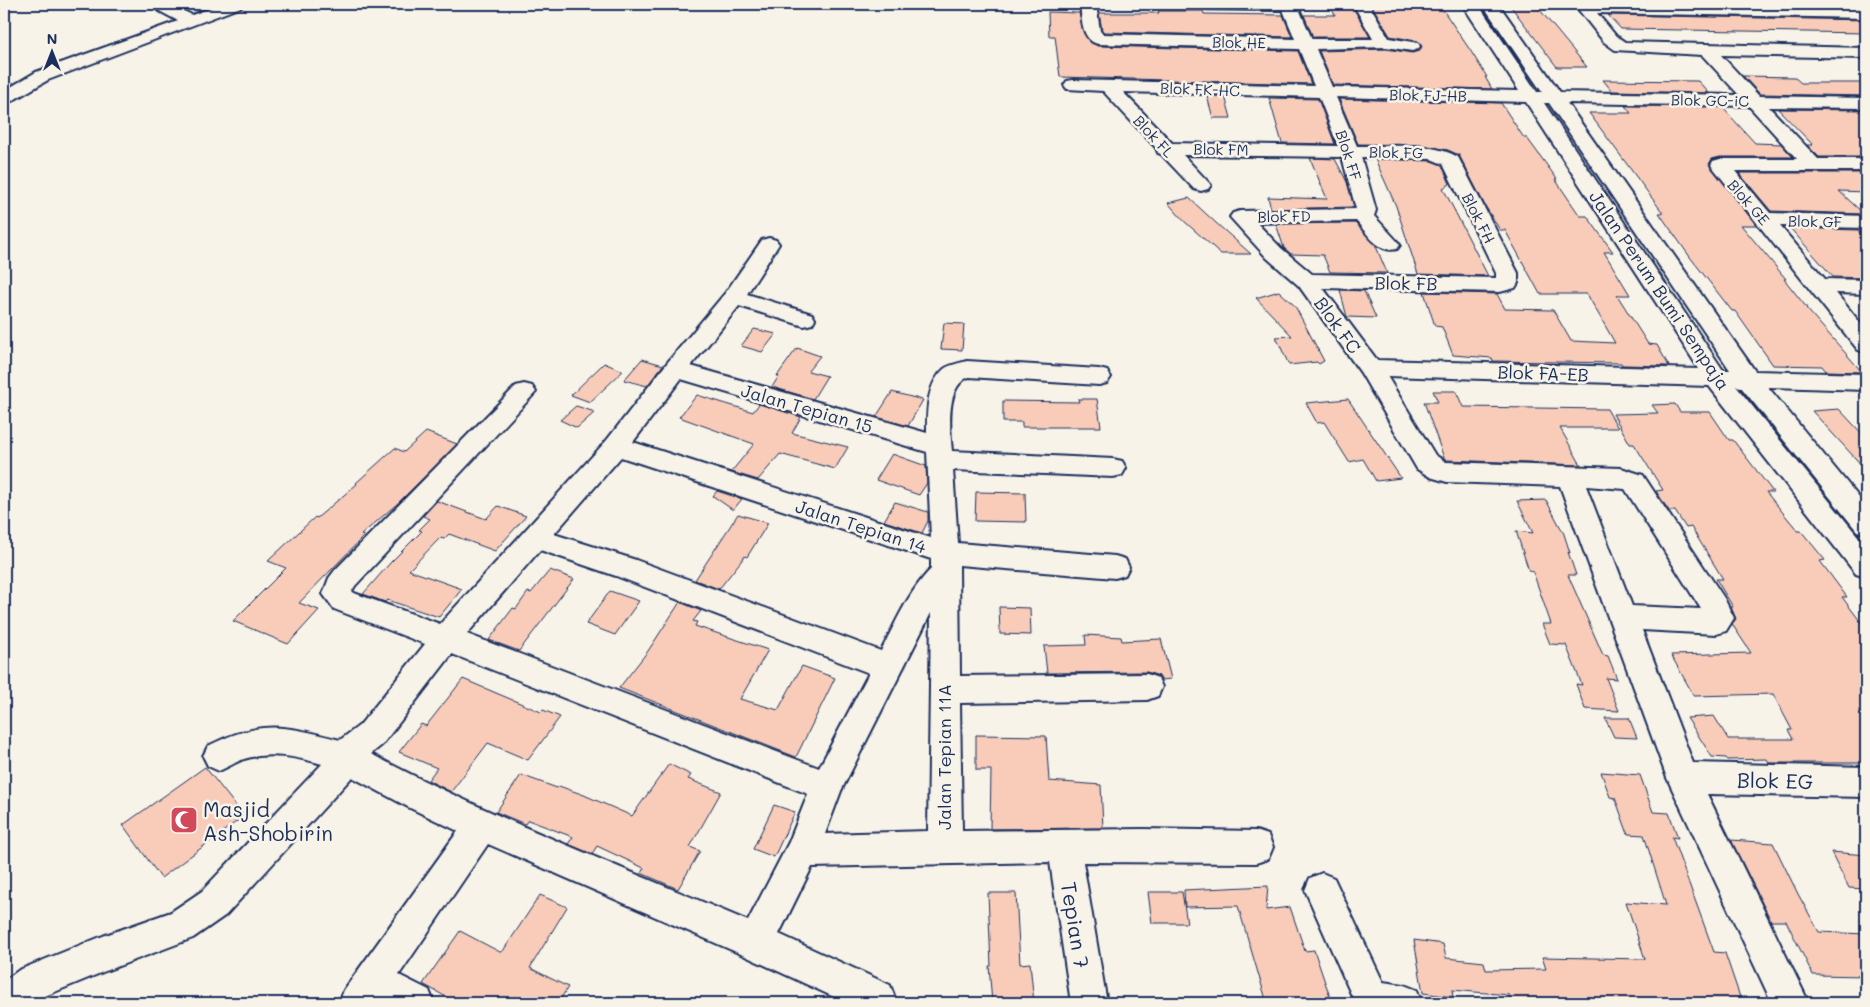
<svg xmlns="http://www.w3.org/2000/svg" width="1870" height="1007" viewBox="0 0 1870 1007" font-family="Mali,sans-serif">
	<style>
		.building { fill: #f8ccb9; stroke: #1b2f5e }
		.lines { fill: none; stroke-linecap: round; stroke-linejoin: round }
		.minor-casing { stroke: #1b2f5e; stroke-width: 4 }
		.minor { fill: #f7f3e8; fill-rule: evenodd }
		.labels { text-anchor: middle; dominant-baseline: central; stroke-width: 5; stroke-linejoin: round; paint-order: stroke }
		.far-street-label { font-size: 15px; fill: #1b2f5e; stroke: #f7f3e8 }
		.street-label { font-size: 18px; fill: #1b2f5e; stroke: #f7f3e8 }
		.near-street-label { font-size: 21px; fill: #1b2f5e; stroke: #f7f3e8 }
		.near-poi-label { font-size: 21px; fill: #1b2f5e; stroke: #f7f3e8; text-anchor: start }
	</style>
	<rect width="100%" height="100%" fill="#f7f3e8"/>
	<filter id="ink" filterUnits="userSpaceOnUse"><feTurbulence type="fractalNoise" baseFrequency=".02" numOctaves="2"/><feDisplacementMap in="SourceGraphic" scale="10" xChannelSelector="R" yChannelSelector="G"/><feConvolveMatrix kernelMatrix="1 2 1 2 8 2 1 2 1" color-interpolation-filters="sRGB"/></filter>
	<g filter="url(#ink)">
		<path class="building" d="M1329,4H1351L1370,37H1313L1304,15H1335Z
			M1371,4H1439L1472,53L1487,77H1485L1492,89L1333,85L1319,51L1386,49L1412,53L1419,51L1422,47L1418,41L1390,36Z
			M1509,4H1535L1587,67H1557Z
			M1693,4H1854L1857,6Z
			M1158,11H1203L1204,14L1283,15L1292,37L1104,32L1102,30L1099,13H1159Z
			M1048,12L1079,13L1084,34L1091,43L1098,46L1298,51L1311,84L1060,77L1055,36H1049Z
			M1608,15L1866,20V33L1621,29Z
			M1743,76L1794,77L1801,83H1866V96L1760,94Z
			M1603,80L1698,81L1709,93L1612,91Z
			M1207,96H1225L1231,118H1213Z
			M1269,98L1318,99L1335,144L1282,143Z
			M1339,99L1501,103L1524,138H1527L1557,179H1555L1580,216H1587L1613,252H1604L1630,295H1617L1648,344L1657,345L1669,366L1622,365L1621,363L1493,361L1492,358L1453,355L1442,327L1435,326L1424,292L1497,294L1505,309L1553,310L1571,341L1615,343L1587,294H1540L1505,230H1500L1484,204L1459,155L1448,150L1422,145L1358,144Z
			M1625,106L1722,107L1755,143L1781,144L1793,157H1720L1712,159L1709,164L1756,225H1741L1786,279H1784L1807,308H1806L1862,372L1826,371L1822,366L1773,365L1735,311H1732L1690,257L1659,213H1663L1589,113H1631Z
			M1778,109L1866,110V157H1819L1807,145H1813Z
			M1310,158L1335,159L1347,182L1354,207L1271,209L1268,197L1327,199Z
			M1375,159L1431,161L1442,165L1450,184L1443,188L1488,276L1418,274L1396,206Z
			M1739,173H1866V192L1839,191L1864,214L1771,211Z
			M1189,198L1216,223L1251,254H1221L1184,221L1168,203Z
			M1355,223L1375,244L1387,273L1330,272L1323,255L1291,254L1284,248L1276,224Z
			M1790,228L1858,230L1866,239V278L1833,277Z
			M1340,290L1364,291L1376,318L1347,317Z
			M1279,291L1295,306L1324,361L1319,364L1317,362L1289,365L1276,337L1292,336L1256,298Z
			M944,323L964,324L962,350L941,349Z
			M754,329L776,334L762,352L741,346Z
			M797,348L820,356L808,371L827,376L813,399L772,387L779,376H777Z
			M642,359L663,365L647,386L624,380Z
			M604,363L623,371L590,402L571,395Z
			M1433,391H1456L1463,407L1607,409L1618,428H1560L1581,465L1447,460L1444,458L1424,402H1438Z
			M892,392L923,400L908,426L876,417Z
			M697,395L753,412L759,404L801,417L792,433L848,447L835,469L780,454L758,480L731,472L754,444L679,417Z
			M1078,399H1097L1101,427H1022V422H1003V401L1079,402Z
			M1348,399L1401,478L1376,481L1363,459L1349,462L1324,422L1317,423L1306,403Z
			M1675,404L1680,412H1710L1729,440H1733L1773,492H1766L1798,531H1801L1825,560L1820,561L1847,597H1842L1866,629V763H1769L1767,759L1728,760L1726,758L1712,757L1687,718L1714,716L1728,739H1793L1788,730H1792L1773,694L1694,696L1671,655L1751,653L1732,624L1736,619L1731,607H1733L1716,579H1723L1691,527L1686,528L1675,511H1669L1656,491L1663,490L1634,444H1630L1613,414L1658,413L1652,405Z
			M576,406L595,412L577,428L560,420Z
			M1839,409L1866,438V470L1812,411Z
			M426,432L457,444L398,503L361,535L364,536L299,603L319,610L288,644L233,621L286,568L268,561L315,517L317,518L357,484L356,483L395,448L404,452Z
			M892,454L926,466L927,483L919,495L876,480Z
			M717,491L742,499L733,510L713,496Z
			M976,492L1025,493L1026,522L975,521Z
			M1546,500L1564,534L1570,553L1568,552L1576,575H1568L1603,655L1608,656L1617,679L1606,678L1619,711L1585,709L1576,684L1582,685L1566,645L1550,644L1542,624H1551L1533,572L1529,571L1516,531L1533,533L1517,501Z
			M437,501L486,519L498,506L526,516L495,551L449,534L444,539L440,538L409,570L462,589L439,617L387,600L385,602L363,594L391,562L422,531L419,530L430,519L423,516Z
			M895,502L928,512V521L922,533L884,521Z
			M738,514L768,523L747,557L745,556L719,589L695,580Z
			M550,570L574,579L519,651L489,640L513,608L516,609L528,592L531,593Z
			M610,591L639,601L615,635L586,624Z
			M680,602L701,611L693,621L697,622L695,626L768,650L740,699L778,710L802,666L835,678L796,757L619,688L648,651Z
			M999,607L1030,608L1031,635L1000,634Z
			M1085,635L1121,637L1122,641L1161,639L1171,679L1161,680L1159,676L1147,672L1047,673L1044,646L1086,645Z
			M463,679L541,712L543,710L560,717L528,760L488,743L451,792L428,780L437,768L399,752L421,724L426,726Z
			M1605,718H1629L1637,738L1614,737Z
			M976,735L1046,736L1049,781L1101,785L1103,828L990,829L991,770H976Z
			M669,764L691,775L688,779L721,792L690,847L700,851L678,889L641,873L644,868L597,846L592,854L568,844L573,837L528,820L525,824L496,812L521,775L557,788L559,786L584,795L632,816Z
			M205,767L244,816L161,878L123,825Z
			M1601,772L1640,775L1653,812L1669,813L1678,838L1672,837L1714,952L1725,953L1742,1003L1545,1002L1546,1003H1511L1509,995L1452,990L1453,997L1423,993L1414,940L1443,944L1446,958L1484,962L1486,970L1546,969L1542,957L1645,959L1626,902L1666,905L1644,835L1628,834L1615,798L1610,797Z
			M774,805L795,812L774,857L753,849Z
			M1731,840L1773,843L1798,894L1819,932L1866,934V976L1813,975L1786,921H1771Z
			M1831,852L1866,855V889L1849,888Z
			M1268,886L1266,910L1290,907L1305,951L1314,950L1330,997L1287,1003H1267L1238,906L1185,907L1184,890Z
			M1148,892H1182L1187,923H1152Z
			M988,893H1016L1020,964L1030,963L1034,1003H992L989,966H991Z
			M540,895L567,907L530,968L568,987L558,1003H457L423,984L460,931L500,952L503,951Z"/>
		<g class="lines">
			<defs>
				<path id="minor" d="M149,4H169L192,15L222,4H244L241,7L48,80L10,102L4,103V91L36,72L178,21L152,7Z
					M1080,4H1096L1100,31L1103,34L1295,39L1283,10L1206,9L1201,7L1198,4H1297L1312,39H1373L1353,4H1369L1389,38L1418,43L1420,46L1418,49L1412,51L1386,47L1316,49L1332,87L1519,91L1462,4H1478L1537,92H1542L1485,8L1487,5H1499L1560,92L1739,95L1702,55L1615,50L1604,42L1574,4L1866,8V18L1597,13L1616,36L1625,42L1866,48V58L1721,55L1759,96L1866,98V108L1769,107L1818,159H1866V171H1735L1770,213L1866,216V228L1780,226L1825,279L1866,280V294L1836,293L1866,330V353L1858,350L1711,165L1713,161L1720,159H1797L1749,106L1567,103L1755,371L1866,374V390L1768,387L1866,506V534L1857,531L1741,387L1736,386L1866,546V577L1856,574L1709,386L1387,376L1435,455L1446,462L1621,468L1643,475L1724,598L1734,618L1726,631L1716,634L1642,630L1693,763L1866,767V797L1707,794L1809,1003H1772L1667,778L1560,486L1447,482L1430,477L1417,469L1361,373L1299,286L1267,258L1230,217L1233,213L1240,211L1356,209L1342,157L1183,155L1211,185L1208,189L1201,191L1194,189L1161,154L1158,153L1156,148L1103,91L1067,89L1064,85L1067,81L1073,80L1314,86L1299,49L1098,44C1081,40 1082,18 1080,4ZM1123,92L1319,97L1338,146L1172,143ZM1336,97L1526,102L1699,369L1377,360L1323,288L1500,292L1515,288L1518,283V273L1458,157C1431,141 1388,147 1357,146ZM1544,103H1549L1730,370H1723ZM1361,157L1431,159L1443,164L1496,273V278L1312,274L1281,248L1257,223L1356,221C1367,233 1379,254 1397,249L1400,245L1397,241L1374,216L1376,210ZM1586,486L1625,489L1701,609L1632,606Z
					M769,238L776,240L779,244L747,294L812,314L815,319L812,324L804,326L739,306L691,366L927,433C927,412 926,385 944,369C949,365 960,363 967,361L1099,369L1107,371L1111,377L1107,383L1099,385L969,377C945,386 950,430 952,451L1113,459L1122,461L1126,468L1122,475L1113,477L953,470L958,543L1115,556L1125,559L1129,567L1125,575L1115,578L959,565L960,676L1147,674L1158,678L1162,687L1158,696L1147,700L960,703L962,831L1143,829L1256,831L1268,835L1273,847L1268,859L1256,863L1083,862L1107,1003H1071L1050,862L812,867L779,934L890,985L895,998L893,1003H847L743,955L488,844L399,975L429,990L434,1003H339L344,990L458,831L408,807L352,777L226,915L193,938L103,972L45,996L35,1003H4V981L19,970L103,936L171,912L202,891L322,764C297,757 270,751 244,759C236,762 228,767 219,771L208,766L203,756L208,746C260,719 286,726 340,740L360,725L425,644L334,609L323,594L329,578L335,570L516,386L524,384L532,386L536,392L355,586L352,591L354,593L440,624L607,440L667,363L726,292L762,240ZM681,379L927,452L931,538L633,442ZM621,457L931,559V569C909,591 895,624 881,651L636,560L554,534ZM540,550L616,576L869,673L819,768L467,634ZM931,613L928,831L825,834L841,791ZM452,654L808,794L789,842L748,921C621,867 493,818 371,754L382,745Z
					M1322,873L1334,878L1383,982L1404,985L1417,990L1422,1003H1355L1305,890L1310,878Z"/>
			</defs>
			<use href="#minor" class="minor-casing"/>
			<use href="#minor" class="minor"/>
		</g>
	</g>
	<defs>
		<symbol id="mosque-square" viewBox="-11 -11 22 22"><rect x="-9" y="-9" width="18" height="18" rx="4" fill="#d1495b" stroke="#f7f3e8"/><path d="M3.5-4.9A6 6 0 1 0 3.5 4.9A5 5 0 1 1 3.5-4.9Z" fill="#fff"/></symbol>
	</defs>
	<g fill-rule="evenodd">
		<use href="#mosque-square" x="168" y="804" width="32" height="32"/>
	</g>
	<g class="labels">
		<g class="far-street-label">
			<text transform="translate(1239 42) rotate(1)">Blok HE</text>
			<text transform="translate(1200 89) rotate(2)">Blok FK-HC</text>
			<text transform="translate(1428 95) rotate(1)">Blok FJ-HB</text>
			<text transform="translate(1710 100) rotate(1)">Blok GC-iC</text>
			<text transform="translate(1154 136) rotate(47)">Blok FL</text>
			<text transform="translate(1221 149) rotate(1)">Blok FM</text>
			<text transform="translate(1396 152) rotate(1)">Blok FG</text>
			<text transform="translate(1349 155) rotate(72)">Blok FF</text>
			<text transform="translate(1749 202) rotate(49)">Blok GE</text>
			<text transform="translate(1284 216) rotate(-1)">Blok FD</text>
			<text transform="translate(1479 218) rotate(63)">Blok FH</text>
			<text transform="translate(1815 221) rotate(1)">Blok GF</text>
		</g>
		<g class="street-label">
			<text transform="translate(1406 283) rotate(1)">Blok FB</text>
			<text transform="translate(1660 290) rotate(56)">Jalan Perum Bumi Sempaja</text>
			<text transform="translate(1338 325) rotate(54)">Blok FC</text>
			<text transform="translate(1543 373) rotate(2)">Blok FA-EB</text>
			<text transform="translate(807 408) rotate(16)">Jalan Tepian 15</text>
			<text transform="translate(861 526) rotate(18)">Jalan Tepian 14</text>
			<text transform="translate(944 757) rotate(-90)">Jalan Tepian 11A</text>
		</g>
		<g class="near-street-label">
			<text transform="translate(1775 780) rotate(1)">Blok EG</text>
			<text transform="translate(1076 925) rotate(81)">Tepian 7</text>
		</g>
		<g class="near-poi-label">
			<text x="203" y="808">Masjid<tspan x="203" dy="24">Ash-Shobirin</tspan></text>
		</g>
	</g>
	<rect width="1870" height="1007" fill="none" stroke="#f7f3e8" stroke-width="20"/>
	<rect x="10" y="10" width="1850" height="987" fill="none" stroke="#1b2f5e" stroke-width="2" filter="url(#ink)"/>
	<g transform="translate(52 52)" stroke="#f7f3e8" stroke-width="4" paint-order="stroke">
	<path d="M0-4L9 19L0 12L-9 19Z" fill="#1b2f5e"/>
	<text y="-8" font-size="14" font-weight="bold" text-anchor="middle" fill="#1b2f5e">N</text>
	</g>
</svg>
